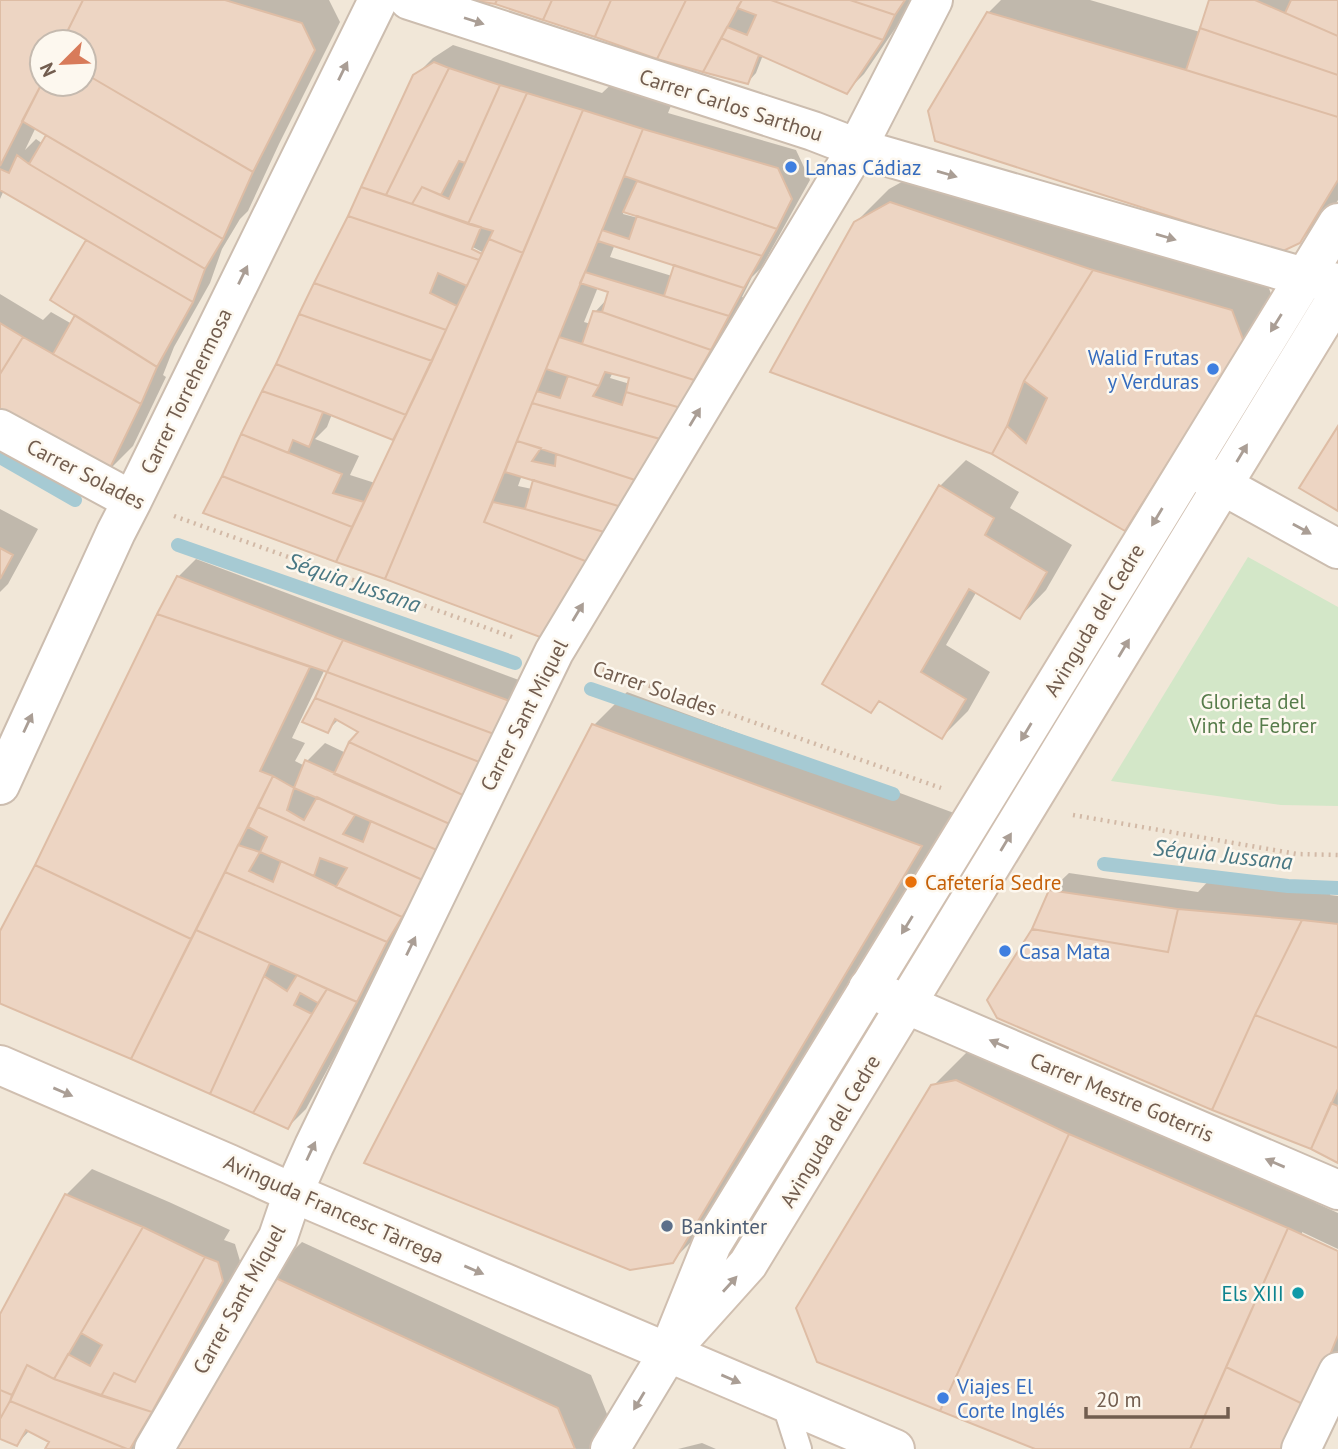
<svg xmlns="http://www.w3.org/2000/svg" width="1338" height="1449" viewBox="0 0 1338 1449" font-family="'PT Sans',sans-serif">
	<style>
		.residential { fill: #f1e7d8; fill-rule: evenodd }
		.green { fill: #d3e7c8 }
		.shadow { fill: #0003; fill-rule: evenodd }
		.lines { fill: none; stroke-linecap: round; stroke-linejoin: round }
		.stream { stroke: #a6cad3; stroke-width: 14 }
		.building { fill: #edd5c3; stroke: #debda5; stroke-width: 2 }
		.lane-casing { stroke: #ccbdaf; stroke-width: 28 }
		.street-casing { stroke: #ccbdaf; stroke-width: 42 }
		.secondary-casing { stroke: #d0bfb0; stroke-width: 42 }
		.path { stroke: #d2b9a6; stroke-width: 4.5; stroke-dasharray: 2 5; stroke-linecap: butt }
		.lane { stroke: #fff; stroke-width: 24 }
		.street { stroke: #fff; stroke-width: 38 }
		.secondary { stroke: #fff; stroke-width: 38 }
		.oneway { fill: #aa9e95 }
		.shop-dot { fill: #3f7fe0; stroke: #fdf8ef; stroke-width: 2.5 }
		.food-dot { fill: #e8710a; stroke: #fdf8ef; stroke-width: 2.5 }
		.service-dot { fill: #5c6f8a; stroke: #fdf8ef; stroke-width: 2.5 }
		.culture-dot { fill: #0f9aa8; stroke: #fdf8ef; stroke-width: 2.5 }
		.labels { text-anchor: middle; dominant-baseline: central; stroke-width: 5; stroke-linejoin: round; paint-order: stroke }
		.street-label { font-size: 21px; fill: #725d4f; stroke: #fdf8ef }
		.shop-label { font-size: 21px; fill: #366cbe; stroke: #fdf8ef; text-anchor: start }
		.park-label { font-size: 21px; fill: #577c4b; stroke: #fdf8ef }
		.food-label { font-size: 21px; fill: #c56008; stroke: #fdf8ef; text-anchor: start }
		.service-label { font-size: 21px; fill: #4e5e75; stroke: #fdf8ef; text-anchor: start }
		.culture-label { font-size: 21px; fill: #0d838f; stroke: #fdf8ef; text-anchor: end }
		.water-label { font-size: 23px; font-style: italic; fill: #4a7884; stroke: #fdf8ef }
	</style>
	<rect width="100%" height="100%" fill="#faf4e9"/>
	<path class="residential" d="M0,0H1338V1449H0ZM42,42H84V84H42Z"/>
	<path class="green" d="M1248,557L1338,607V806L1281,805L1111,781Z"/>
	<path class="shadow" d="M0,0H329L340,22L279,144L248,211L240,219L222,249L210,283L174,347L163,375L166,377L133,446L107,472L0,407V294L43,320L51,312L72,324L78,314L53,300L88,239L4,190L0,199ZM42,42H84V84H42ZM36,127L49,135L43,144L36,139L25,150Z
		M482,0H910L901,20L864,74L846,92L763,55L756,73L748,82L496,2Z
		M1001,0H1090L1200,32L1211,0H1338V200L1333,208L1299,242L988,13Z
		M453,45L602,93L618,78L675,96L668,113L796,150L810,180L761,268L752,277L742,297L746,298L643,489L386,577L336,560L205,512L350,217L415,76L433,58ZM624,211L639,215L638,218L623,214ZM465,243L484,253V257L463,246ZM615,244L676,264L672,276L610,257ZM598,287L610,291L607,299L595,312L591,324L584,322ZM613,372L632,377L630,384L610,378ZM332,414L393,438L399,433L375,483L350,475L359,456L315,439L327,427ZM522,475L535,479L532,489L518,486Z
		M925,169L1265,277L1276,308L1158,496L1125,529L993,453L855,223L889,189Z
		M966,460L1019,492L1010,508L1072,545L1046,590L1020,617L977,591L946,645L990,672L968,711L942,737L881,700L871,711L940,486Z
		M0,509L38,529L8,584L0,592Z
		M196,559L535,686L306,1109L288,1127L211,1092L2,1003L0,999V935L36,865L159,615L178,577ZM325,669L330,671L327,731L339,719L360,732L346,753L325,743L307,761L305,766L295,761L305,743L292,738Z
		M627,692L954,813L705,1228L672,1261L594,725Z
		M1069,873L1198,892L1213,876L1333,887L1330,895L1338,896V1161L1033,930L1050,891Z
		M990,1047L1320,1194L1316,1203L1338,1213V1249L1302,1232V1236L1338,1253V1372L1040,1449L933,1086L966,1053Z
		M92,1169L169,1202L230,1230L224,1240L235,1244L240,1261L169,1393L135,1449H47L52,1441L30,1430L17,1444L0,1437V1318L66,1195Z
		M302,1242L591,1375L609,1419L591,1449H173L268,1275Z
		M702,1443L716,1449H678Z"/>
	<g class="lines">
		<path class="stream" d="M0,457L75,500
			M178,545L515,663
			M591,689L893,794
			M1104,864L1288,886L1338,888"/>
	</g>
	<path class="building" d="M0,0H83L62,42H42V83L0,166Z
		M83,0H225L302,23L315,50L253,172L84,73V42H62Z
		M471,0H497L495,4Z
		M497,0H552L543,20L495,4Z
		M552,0H611L595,37L543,20Z
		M611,0H686L657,59L595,37Z
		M686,0H742L703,72L657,59Z
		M742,0H771L883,40L847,94L721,38L727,27L747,35L756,15L737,8Z
		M771,0H850L895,15L883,40Z
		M850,0H905L895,15Z
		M1209,0H1255L1338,36V75L1200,28Z
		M1291,0H1338V36L1285,13Z
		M987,12L1186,70L1338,117V180L1300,243L1281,252L935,141L928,111Z
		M1200,28L1338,75V117L1186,70Z
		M721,38L759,55L748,84L703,72Z
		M434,62L449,68L386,195L361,187L413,75Z
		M449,68L500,85L465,163L459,161L441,195L422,187L412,204L386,195Z
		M84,73L253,172L223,239L22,121L42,83V84H84Z
		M500,85L527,93L468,224L412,204L422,187L449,199Z
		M527,93L583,110L523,253L489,239L493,231L468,224Z
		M583,110L643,129L484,522L593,564L556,632L540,637L385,579Z
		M643,129L778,168L792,199L777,229L624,176Z
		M46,135L223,239L205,269L29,164Z
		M17,155L29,164L205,269L193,302L0,190V169L9,173Z
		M637,181L777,229L762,256L623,212Z
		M361,187L481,227L472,249L482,254L479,260L348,216Z
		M890,202L1093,270L1024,381L1007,426L992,454L770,372L854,222Z
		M348,216L479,260L467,286L438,273L430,293L457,306L446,330L314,283Z
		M637,216L762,256L744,288L598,241L602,230L629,239Z
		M489,239L523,253L385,579L336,562Z
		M86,240L193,302L157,367L50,300Z
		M674,265L744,288L729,316L664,296Z
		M1093,270L1232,310L1244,342L1125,531L992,454L1007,426L1026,443L1047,398L1024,381Z
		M585,272L664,296L729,316L711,350L602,312L608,292L580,283Z
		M314,283L446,330L432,361L299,314Z
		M593,311L602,312L711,350L694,380L582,344Z
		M299,314L432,361L406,415L276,364Z
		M75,315L157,367L141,404L53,354Z
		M0,323L23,337L0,374Z
		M23,337L141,404L107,474L0,409V374Z
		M559,337L582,344L694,380L681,408L626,392L629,378L605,372L599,386L546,369Z
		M276,364L406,415L393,440L323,412L262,391Z
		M568,376L599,386L593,396L622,405L626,392L681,408L660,439L532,403L537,391L560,398Z
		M262,391L323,412L309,447L293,440L288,453L241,434Z
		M532,403L660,439L638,481L517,441Z
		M1338,426V511L1299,488Z
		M241,434L342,474L333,493L364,502L352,527L222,476Z
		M517,441L541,448L532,461L555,466L556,454L638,481L625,508L505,472Z
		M222,476L352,527L336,562L203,513Z
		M533,480L625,508L611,534L525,509Z
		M939,485L994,518L985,535L1047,572L1020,619L969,589L921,672L966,699L942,739L879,701L871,713L822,684Z
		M493,502L525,509L611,534L593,564L484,522Z
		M0,548L13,555L0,579Z
		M177,576L343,640L327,672L157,614Z
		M157,614L310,667L260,771L273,776L191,939L35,865Z
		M343,640L518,704L502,737L327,672Z
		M327,672L502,737L487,765L315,698Z
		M315,698L487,765L467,797L349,742L358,732L335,719L328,733L302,722Z
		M592,724L922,846L673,1263L630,1270L364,1163Z
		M349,742L467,797L452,825L334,774Z
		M305,760L452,825L439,851L294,788Z
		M273,776L294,788L287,810L304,820L317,797L355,815L343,834L363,842L371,821L439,851L425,881L258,807Z
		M258,807L425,881L402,917L336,887L347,868L320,858L314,876L260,852L267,837L248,827Z
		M238,845L260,852L249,871L273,882L281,861L402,917L387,942L225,872Z
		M35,865L191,939L131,1059L1,1004L0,1003V931Z
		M225,872L387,942L357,1002L196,930Z
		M1049,890L1178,909L1168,952L1032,929Z
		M1178,909L1302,920L1255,1015L1212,1110L997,1018L987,1000L1032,929L1168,952Z
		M1302,920L1338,924V1048L1255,1015Z
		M196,930L270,963L210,1094L131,1059Z
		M297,975L327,989L318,1003L300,993L294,1005L312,1014L253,1113L210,1094L264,976L287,991Z
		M327,989L357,1002L288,1129L253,1113Z
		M1255,1015L1338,1048V1089L1311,1149L1212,1110Z
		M956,1080L1069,1134L940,1411L817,1362L796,1308L931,1085Z
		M1331,1103L1338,1106V1163L1311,1149Z
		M1069,1134L1288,1228L1190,1449H1035L940,1411Z
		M65,1194L143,1227L54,1379L27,1365L12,1395L0,1390V1314Z
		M143,1227L205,1257L135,1382L114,1373L101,1396L54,1379L68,1354L90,1366L102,1345L81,1333Z
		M1288,1228L1338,1251V1335L1309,1407L1226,1367Z
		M205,1257L218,1262L223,1281L152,1412L101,1396L114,1373L135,1382Z
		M267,1274L558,1408L575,1449H171Z
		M27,1365L54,1379L152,1412L130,1449H127L10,1401Z
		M1226,1367L1309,1407L1287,1449H1190Z
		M0,1390L12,1395L10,1401L0,1419Z
		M10,1401L127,1449H45L49,1442L26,1430L17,1446L0,1439V1419Z"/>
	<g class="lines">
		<defs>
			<path id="lane" d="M784,1402L799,1449"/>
			<path id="street" d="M409,0L813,131L857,148L1304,277L1338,283
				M0,429L131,500
				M1193,469L1338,549
				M0,785L116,532L132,501L378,0
				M868,988L1338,1190
				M154,1449L278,1237L293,1193L314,1146L554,652L857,148L933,0
				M610,1449L668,1353
				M1301,1449L1338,1372"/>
			<path id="secondary" d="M0,1065L229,1164L293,1193L895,1449
				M686,1333L748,1264L1338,296
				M668,1353L712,1244L1338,223"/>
		</defs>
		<use href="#lane" class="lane-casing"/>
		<use href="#street" class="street-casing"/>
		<use href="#secondary" class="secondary-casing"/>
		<path class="path" d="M174,516L512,637
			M596,667L941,788
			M1073,815L1297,854L1338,855"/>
		<use href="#lane" class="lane"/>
		<use href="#street" class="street"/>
		<use href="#secondary" class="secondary"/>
	</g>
	<defs><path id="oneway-solid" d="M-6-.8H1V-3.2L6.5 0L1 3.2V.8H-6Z" transform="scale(1.75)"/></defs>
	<g class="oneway">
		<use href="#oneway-solid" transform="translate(474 21) rotate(18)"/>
		<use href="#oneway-solid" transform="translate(343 71) rotate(-64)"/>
		<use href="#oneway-solid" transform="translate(947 174) rotate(16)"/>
		<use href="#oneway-solid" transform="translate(1166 237) rotate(16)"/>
		<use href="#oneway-solid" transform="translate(243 275) rotate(-64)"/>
		<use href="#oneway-solid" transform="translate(1276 323) rotate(122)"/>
		<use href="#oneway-solid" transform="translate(695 417) rotate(-59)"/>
		<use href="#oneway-solid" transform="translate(1242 453) rotate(-59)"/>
		<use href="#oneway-solid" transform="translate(1157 517) rotate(121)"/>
		<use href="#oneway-solid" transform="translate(1302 529) rotate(29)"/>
		<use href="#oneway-solid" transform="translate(578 612) rotate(-59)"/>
		<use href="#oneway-solid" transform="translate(1124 648) rotate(-59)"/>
		<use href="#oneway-solid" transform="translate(28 723) rotate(-65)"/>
		<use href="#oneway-solid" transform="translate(1026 732) rotate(121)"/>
		<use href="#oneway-solid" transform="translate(1006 842) rotate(-59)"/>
		<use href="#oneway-solid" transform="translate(907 925) rotate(122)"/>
		<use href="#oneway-solid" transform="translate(411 946) rotate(-64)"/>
		<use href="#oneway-solid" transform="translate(999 1044) rotate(-157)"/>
		<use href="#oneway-solid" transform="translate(63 1092) rotate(23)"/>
		<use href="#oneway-solid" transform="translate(311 1151) rotate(-65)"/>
		<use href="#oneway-solid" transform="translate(1275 1163) rotate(-157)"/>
		<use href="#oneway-solid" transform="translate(474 1270) rotate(23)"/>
		<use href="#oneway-solid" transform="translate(730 1284) rotate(-48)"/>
		<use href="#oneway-solid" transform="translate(731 1379) rotate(23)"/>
		<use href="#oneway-solid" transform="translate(639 1401) rotate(121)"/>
	</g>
	<g class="shop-dot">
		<circle cx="791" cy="167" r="7"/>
		<circle cx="1213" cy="369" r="7"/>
		<circle cx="1005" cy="951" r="7"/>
		<circle cx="943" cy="1398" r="7"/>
	</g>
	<circle class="food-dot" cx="911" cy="882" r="7"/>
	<circle class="service-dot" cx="667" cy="1226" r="7"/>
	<circle class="culture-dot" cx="1298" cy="1293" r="7"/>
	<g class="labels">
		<g class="street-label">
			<text transform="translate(731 105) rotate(18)">Carrer Carlos Sarthou</text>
			<text transform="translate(186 391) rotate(-64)">Carrer Torrehermosa</text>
			<text transform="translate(86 474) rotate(27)">Carrer Solades</text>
			<text transform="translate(1094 620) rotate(-59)">Avinguda del Cedre</text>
			<text transform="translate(655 688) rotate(19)">Carrer Solades</text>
			<text transform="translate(524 715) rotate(-63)">Carrer Sant Miquel</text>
			<text transform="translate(1122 1097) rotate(23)">Carrer Mestre Goterris</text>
			<text transform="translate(830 1131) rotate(-59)">Avinguda del Cedre</text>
			<text transform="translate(334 1209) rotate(24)">Avinguda Francesc Tàrrega</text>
			<text transform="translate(239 1299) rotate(-61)">Carrer Sant Miquel</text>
		</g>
		<g class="shop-label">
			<text x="805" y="167">Lanas Cádiaz</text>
			<text x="1199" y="357" text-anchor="end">Walid Frutas<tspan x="1199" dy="24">y Verduras</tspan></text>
			<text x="1019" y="951">Casa Mata</text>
			<text x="957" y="1386">Viajes El<tspan x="957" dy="24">Corte Inglés</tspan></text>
		</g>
		<g class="park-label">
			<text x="1253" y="701">Glorieta del<tspan x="1253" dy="24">Vint de Febrer</tspan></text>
		</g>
		<g class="food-label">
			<text x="925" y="882">Cafetería Sedre</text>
		</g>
		<g class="service-label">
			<text x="681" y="1226">Bankinter</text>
		</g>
		<g class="culture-label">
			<text x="1284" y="1293">Els XIII</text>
		</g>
		<g class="water-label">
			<text transform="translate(354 582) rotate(19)">Séquia Jussana</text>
			<text transform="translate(1223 854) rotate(6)">Séquia Jussana</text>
		</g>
	</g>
	<g transform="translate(63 63) rotate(246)"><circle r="33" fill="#fdf8ef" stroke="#c5baaf" stroke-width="2"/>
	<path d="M0-5L12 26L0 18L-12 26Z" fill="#d87b5a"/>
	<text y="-10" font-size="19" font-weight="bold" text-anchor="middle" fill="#725d4f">N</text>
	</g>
	<path d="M1086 1407v10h142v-10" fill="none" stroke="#725d4f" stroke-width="3.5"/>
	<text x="1096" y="1407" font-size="21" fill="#725d4f" stroke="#fdf8ef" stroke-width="5" paint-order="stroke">20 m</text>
</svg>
